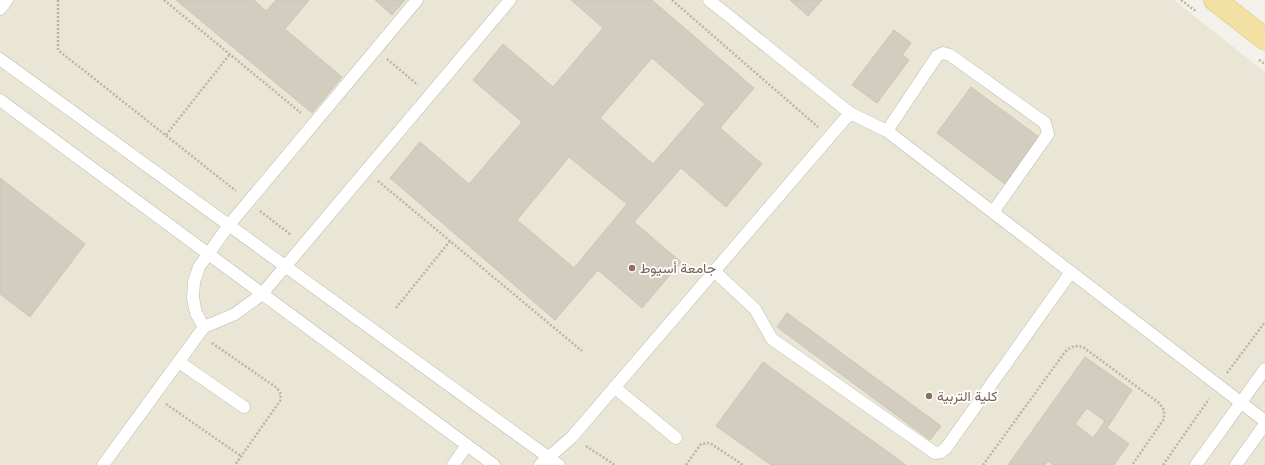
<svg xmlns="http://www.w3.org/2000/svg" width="1265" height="465" viewBox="0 0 1265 465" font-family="'Varela Round',Vazirmatn,sans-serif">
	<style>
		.education { fill: #eae6d5 }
		.building { fill: #d3cdc0; stroke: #cdc5b4; fill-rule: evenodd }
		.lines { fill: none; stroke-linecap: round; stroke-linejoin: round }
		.lane-casing { stroke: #bdb9ad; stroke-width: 13 }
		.primary-casing { stroke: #d6bf74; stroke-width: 23 }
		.path { stroke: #bdb5a0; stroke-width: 2.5; stroke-dasharray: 2 2; stroke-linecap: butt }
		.lane { stroke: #fff; stroke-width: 12 }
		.primary { stroke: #f3e1a3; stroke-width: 22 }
		.education-dot { fill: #8d6e63; stroke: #fff; stroke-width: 1.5 }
		.labels { text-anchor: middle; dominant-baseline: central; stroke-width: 3.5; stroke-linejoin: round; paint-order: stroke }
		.education-label { font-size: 14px; fill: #785e54; stroke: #fff; text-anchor: start }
	</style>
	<rect width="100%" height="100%" fill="#f3f1e9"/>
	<path class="education" d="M0,0H1174L1265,72V465H0Z"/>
	<path class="building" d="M176,0H254L266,11L276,0H309L285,29L342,77L312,113Z
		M375,0H405L392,15Z
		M571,0H652L754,88L720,128L762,164L726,207L681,168L634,222L681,262L642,308L598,270L555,320L390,178L420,142L469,184L522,122L473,80L503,44L553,87L603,28ZM652,58L705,104L653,164L600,118ZM569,157L627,204L574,268L517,220Z
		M790,0H822L808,16Z
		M894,30L911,43L902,55L909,60L877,103L852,85Z
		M971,87L1039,137L1005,184L937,133Z
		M0,178L85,244L30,317L0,294Z
		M787,313L941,426L930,440L777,327Z
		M1085,357L1132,390L1107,428L1129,444L1114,465H1053L1048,461L1045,465H1008ZM1087,408L1105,421L1093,438L1075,424Z
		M763,362L906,465H771L716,426Z"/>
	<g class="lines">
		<defs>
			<path id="lane" d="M709,0L850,113L887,131L1265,421
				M0,9L7,0
				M0,59L559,465
				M0,100L494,465
				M887,131L937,56L943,53L950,55L1045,123L1048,134L993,212
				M714,271L755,309L772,339L935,453L941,452L946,448L1071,272
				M204,327L196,313L193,298L194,282L199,267L229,225L417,0
				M179,362L244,407
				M614,387L676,438
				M103,465L204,327L235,314L262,294L510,0
				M453,465L467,445
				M540,465L572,437L850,113
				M1196,465L1265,369
				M1236,465L1265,424"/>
			<path id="primary" d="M1215,0L1265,39"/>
		</defs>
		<use href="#lane" class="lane-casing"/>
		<use href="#primary" class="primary-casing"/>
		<path class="path" d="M58,0V50L236,191
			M164,0L301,113
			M672,0L818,127
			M1181,0L1197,12
			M387,59L418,85
			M1259,60L1265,64
			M166,135L230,54
			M378,181L582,351
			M260,211L291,235
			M396,308L450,241
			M212,343L277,388L281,394L280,401L235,465
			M1227,373L1265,322
			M166,404L241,456
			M586,446L615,465
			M686,465L701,444L710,443L743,465
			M983,465L1065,352C1071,346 1076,345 1083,347L1159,403L1164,410V419L1132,465
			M1163,465L1209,399"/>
		<use href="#lane" class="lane"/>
		<use href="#primary" class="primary"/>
	</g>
	<g class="education-dot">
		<circle cx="632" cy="268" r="4"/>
		<circle cx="929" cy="396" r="4"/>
	</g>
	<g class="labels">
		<g class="education-label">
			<text x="640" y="268">جامعة أسيوط</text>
			<text x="937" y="396">كلية التربية</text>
		</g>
	</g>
</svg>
